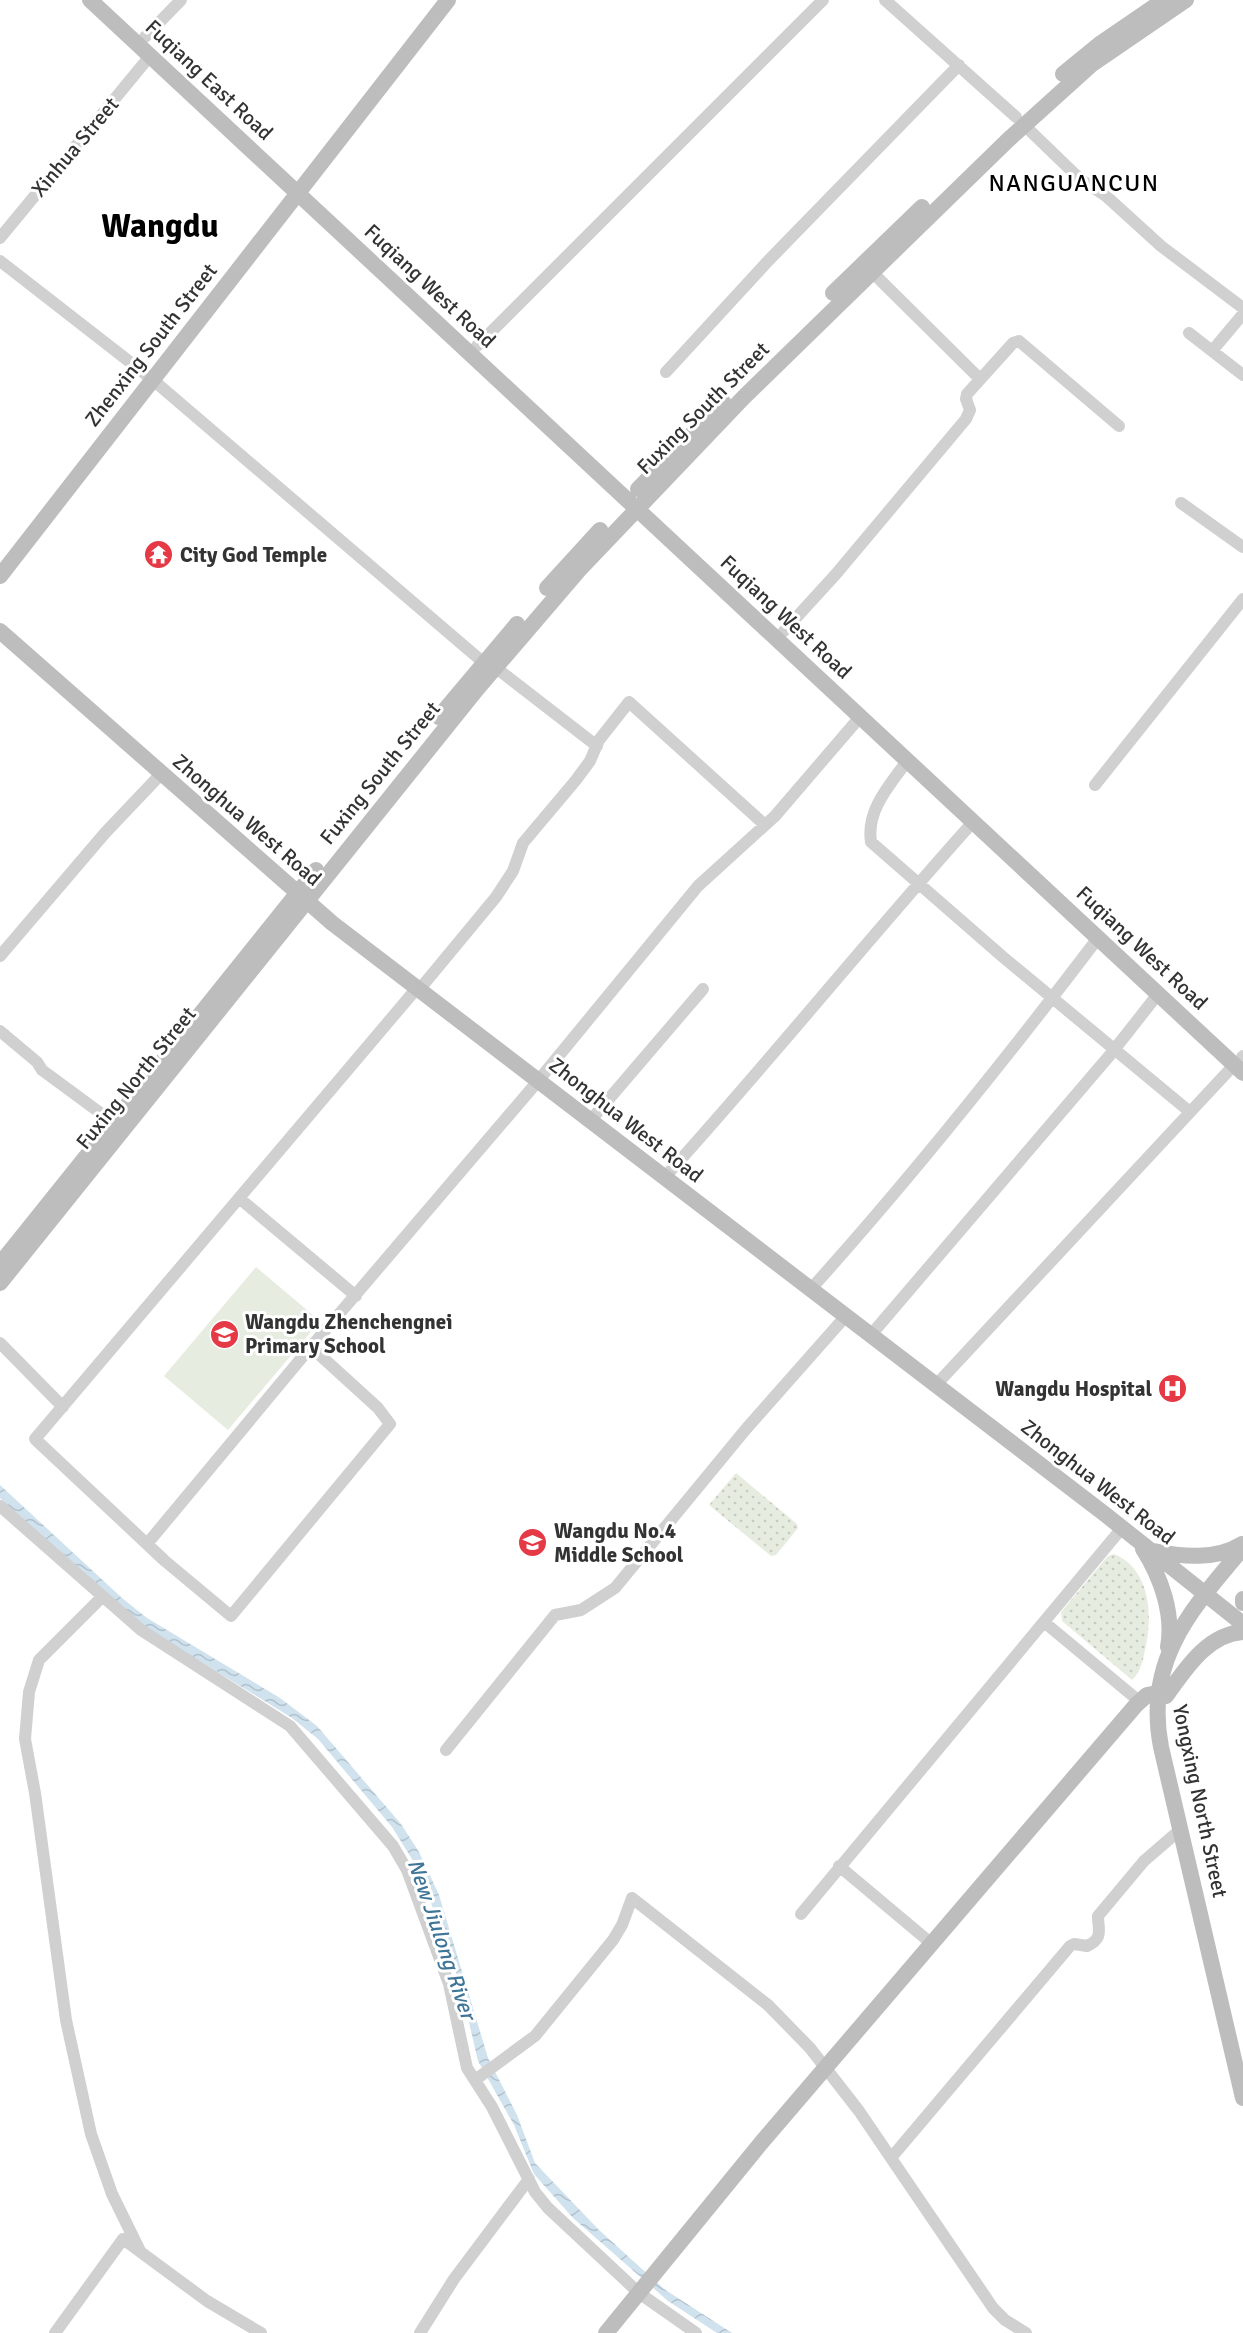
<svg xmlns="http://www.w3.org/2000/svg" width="1243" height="2333" viewBox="0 0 1243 2333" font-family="Signika,sans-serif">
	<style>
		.green { fill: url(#green-dots) }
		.pitch { fill: #e6ecdf }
		.water { fill: url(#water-waves) }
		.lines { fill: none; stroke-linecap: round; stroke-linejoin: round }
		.street { stroke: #d0d0d0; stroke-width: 12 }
		.secondary { stroke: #bdbdbd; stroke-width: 16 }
		.labels { text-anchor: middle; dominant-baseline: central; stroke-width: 6; stroke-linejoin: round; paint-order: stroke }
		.street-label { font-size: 21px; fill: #333; stroke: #fff }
		.poi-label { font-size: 21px; font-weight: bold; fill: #333; stroke: #fff; text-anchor: start }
		.water-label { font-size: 22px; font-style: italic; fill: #3f7597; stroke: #fff }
		.quarter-label { font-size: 24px; letter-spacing: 1.5px; fill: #000; stroke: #fff }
		.town-label { font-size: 33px; font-weight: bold; fill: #000; stroke: #fff }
	</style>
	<defs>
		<pattern id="green-dots" width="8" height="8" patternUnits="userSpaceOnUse" patternTransform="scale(1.5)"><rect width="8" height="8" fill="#e6ecdf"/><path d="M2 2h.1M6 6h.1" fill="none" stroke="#c6cbc0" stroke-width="1.8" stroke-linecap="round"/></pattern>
		<pattern id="water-waves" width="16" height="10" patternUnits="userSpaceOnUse" patternTransform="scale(1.5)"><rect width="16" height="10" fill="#cfe2ee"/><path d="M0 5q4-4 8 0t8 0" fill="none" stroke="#b2c2cd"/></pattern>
	</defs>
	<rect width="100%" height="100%" fill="#fff"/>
	<path class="green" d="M736,1473L797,1524L798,1528L776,1555L771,1556L709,1505Z
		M1114,1554C1151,1569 1153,1617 1145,1650C1143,1660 1141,1672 1132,1680L1062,1621L1061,1612L1108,1556Z"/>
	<path class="pitch" d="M256,1267L320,1321L228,1430L164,1376Z"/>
	<path class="water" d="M0,1485L122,1598L147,1618L280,1698L317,1726L401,1824L419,1852L439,1895L488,2058L517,2115L535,2163L598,2229L664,2289L732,2333H717L668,2301L573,2218L534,2174L514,2125L478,2061L460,1984L420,1872L392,1827L318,1739L292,1718L149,1630L12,1512L0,1498Z"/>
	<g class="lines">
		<path class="street" d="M885,0L1016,117
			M145,37L181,0
			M1024,125L1080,179L1106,196L1161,246L1243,308
			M0,238L150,56
			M0,261L153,380L484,663
			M872,272L980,379
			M1189,333L1243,375
			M477,346L823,0
			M1212,351L1243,314
			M666,372L769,260L959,65
			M1181,503L1243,547
			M784,631L836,574L966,419L970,410L966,399L967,394L1013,343L1019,341L1119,426
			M495,667L597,746
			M907,761C890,785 866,810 871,842L1003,957L1190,1112
			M1095,785L1243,599
			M0,956L105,833L161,774
			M419,990L496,897L513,871L523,843L576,780L590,761L599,740L629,702L765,825
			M0,1031L37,1062L42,1070L114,1123
			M1242,1057L1243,1056
			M590,1121L703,989
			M664,1178C770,1061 868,939 973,822
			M239,1198L356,1296
			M810,1290C912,1177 1006,1059 1098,938
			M870,1336L1110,1055L1158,994
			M0,1343L63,1407
			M311,1347L378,1408L390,1424L231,1616L165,1561L35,1439L417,988
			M935,1386L1234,1065
			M0,1506L141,1630L290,1726L393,1846L407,1870L449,1984L467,2068L492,2107L535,2192L548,2208L639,2293L696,2333
			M147,1544L299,1361L538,1081L698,886L775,816L860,717
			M102,1597L39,1660L29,1692L25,1739L35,1793L66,2020L91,2134L112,2194L140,2251
			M1044,1622L1139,1701
			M446,1750L555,1615L581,1610L615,1588L746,1429L845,1317
			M839,1866L932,1944
			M801,1914L1122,1528
			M475,2080L535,2036L613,1940L622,1925L632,1898L768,2005L810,2048L859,2111L993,2308L1005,2320L1026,2333
			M891,2158L1070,1946L1074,1944L1087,1946C1104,1938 1098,1930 1098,1916L1144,1861L1181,1829
			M55,2333L123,2239L207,2301L261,2333
			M420,2333L454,2279L529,2179"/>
		<path class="secondary" d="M90,0L1243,1073
			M1063,74L1101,43L1164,0
			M833,293L922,207
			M638,489L723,402
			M0,576L448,0
			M547,588L600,530
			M0,631L332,923L1106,1515L1243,1624
			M439,717L517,624
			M0,1264L316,870
			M0,1283L477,689L579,570L744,397L1008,140L1091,65L1186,0
			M1243,1548C1191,1610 1144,1660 1161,1747L1243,2098
			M1143,1549C1161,1577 1174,1614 1168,1647
			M1154,1551C1183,1557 1216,1560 1242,1544
			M1243,1599V1603
			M1166,1696C1185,1670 1207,1634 1243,1632
			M606,2333L761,2143L1136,1705L1147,1695L1157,1693"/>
	</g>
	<defs>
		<symbol id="temple-disc" viewBox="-11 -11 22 22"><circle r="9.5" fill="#e63946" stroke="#fff"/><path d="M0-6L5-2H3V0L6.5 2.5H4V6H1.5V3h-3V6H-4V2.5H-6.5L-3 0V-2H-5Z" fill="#fff"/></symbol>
		<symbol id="school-disc" viewBox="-11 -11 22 22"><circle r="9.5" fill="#e63946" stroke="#fff"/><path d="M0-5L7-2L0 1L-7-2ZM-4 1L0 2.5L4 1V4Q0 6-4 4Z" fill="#fff"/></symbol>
		<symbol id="hospital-disc" viewBox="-11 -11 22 22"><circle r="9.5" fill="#e63946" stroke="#fff"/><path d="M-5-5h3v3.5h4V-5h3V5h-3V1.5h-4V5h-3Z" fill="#fff"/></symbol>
	</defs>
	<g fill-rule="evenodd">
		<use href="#temple-disc" x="142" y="538" width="33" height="33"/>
		<use href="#school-disc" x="208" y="1318" width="33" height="33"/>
		<use href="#hospital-disc" x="1156" y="1372" width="33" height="33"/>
		<use href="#school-disc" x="516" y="1526" width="33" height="33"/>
	</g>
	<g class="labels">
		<g class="street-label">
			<text transform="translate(209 80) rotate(43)">Fuqiang East Road</text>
			<text transform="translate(75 147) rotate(-50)">Xinhua Street</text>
			<text transform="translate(430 286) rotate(43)">Fuqiang West Road</text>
			<text transform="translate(151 345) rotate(-52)">Zhenxing South Street</text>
			<text transform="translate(703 408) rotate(-45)">Fuxing South Street</text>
			<text transform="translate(786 617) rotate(43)">Fuqiang West Road</text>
			<text transform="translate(380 773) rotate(-51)">Fuxing South Street</text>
			<text transform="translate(247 820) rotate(41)">Zhonghua West Road</text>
			<text transform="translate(1142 948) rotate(43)">Fuqiang West Road</text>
			<text transform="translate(136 1078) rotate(-51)">Fuxing North Street</text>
			<text transform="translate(626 1120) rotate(38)">Zhonghua West Road</text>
			<text transform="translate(1098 1482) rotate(38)">Zhonghua West Road</text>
			<text transform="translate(1200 1801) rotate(78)">Yongxing North Street</text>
		</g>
		<g class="poi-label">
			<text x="180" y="555">City God Temple</text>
			<text x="245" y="1322">Wangdu Zhenchengnei<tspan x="245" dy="24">Primary School</tspan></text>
			<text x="1152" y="1389" text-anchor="end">Wangdu Hospital</text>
			<text x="554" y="1531">Wangdu No.4<tspan x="554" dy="24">Middle School</tspan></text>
		</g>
		<g class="water-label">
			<text transform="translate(442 1939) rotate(71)">New Jiulong River</text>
		</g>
		<g class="quarter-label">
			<text x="1074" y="183">NANGUANCUN</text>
		</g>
		<g class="town-label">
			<text x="160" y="226">Wangdu</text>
		</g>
	</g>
</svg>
